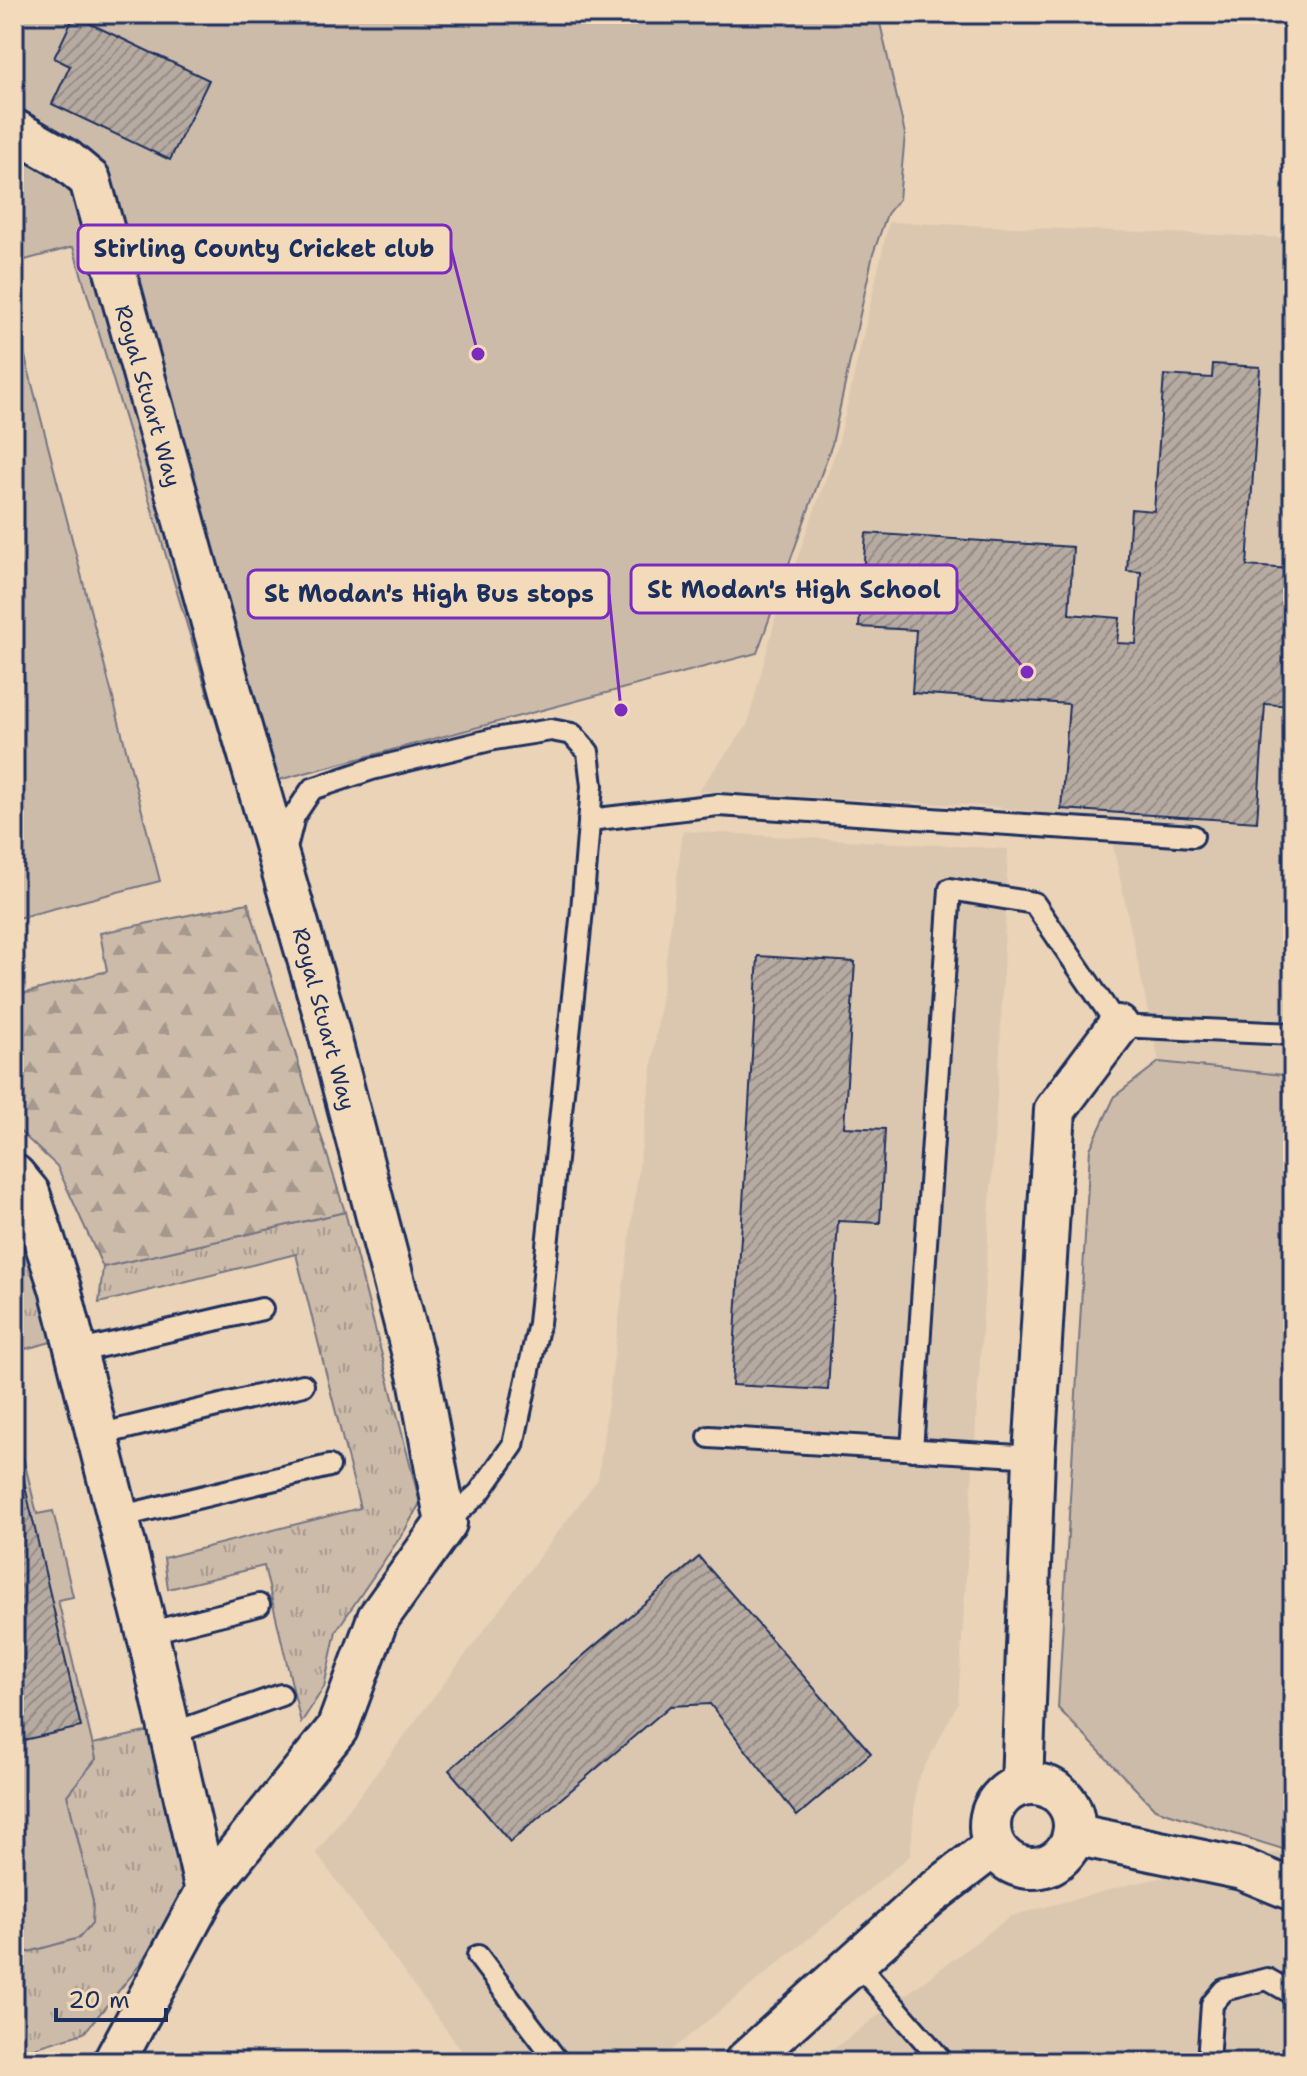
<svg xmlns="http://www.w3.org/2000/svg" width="1307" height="2076" font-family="'Shantell Sans',sans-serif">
<defs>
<pattern id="grass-tufts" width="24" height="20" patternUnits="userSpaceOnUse" patternTransform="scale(2)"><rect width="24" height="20" fill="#ccbba9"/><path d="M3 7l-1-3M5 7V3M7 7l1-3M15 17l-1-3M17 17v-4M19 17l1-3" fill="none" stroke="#a5988d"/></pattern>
<pattern id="forest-firs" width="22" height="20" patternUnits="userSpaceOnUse" patternTransform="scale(2)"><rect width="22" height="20" fill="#ccbba9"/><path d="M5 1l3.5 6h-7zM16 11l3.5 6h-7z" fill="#a5988d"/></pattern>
<pattern id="building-hatch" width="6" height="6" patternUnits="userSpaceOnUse" patternTransform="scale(2)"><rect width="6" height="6" fill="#b7aba1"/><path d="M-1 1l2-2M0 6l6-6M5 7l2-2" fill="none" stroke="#948c86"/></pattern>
</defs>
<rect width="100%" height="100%" fill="#ead3b6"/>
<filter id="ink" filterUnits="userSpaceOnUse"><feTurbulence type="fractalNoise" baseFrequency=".0125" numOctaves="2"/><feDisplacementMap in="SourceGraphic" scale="16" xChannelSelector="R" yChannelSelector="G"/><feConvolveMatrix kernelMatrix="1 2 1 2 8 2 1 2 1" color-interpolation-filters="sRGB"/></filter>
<g filter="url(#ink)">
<path fill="#dbc7b0" d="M889,222L1293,238V1076L1159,1062L1108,822L996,807L698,791L747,726L776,617L838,445Z
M683,831L1008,849L1000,1049L958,1703L917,1781L910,1856L657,2062H470L316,1853L598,1479Z
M1293,1849V2062H816L1011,1916L1132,1884Z"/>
<path fill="url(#grass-tufts)" stroke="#747584" stroke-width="2" d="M14,1191L66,1338L14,1352Z
M345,1212L420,1503L405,1530L336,1631L324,1687L301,1723L264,1566L168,1589L164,1558L360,1508L296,1254L99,1303L103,1267Z
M158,1729L187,1885L174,1916L132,1975L84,2033L14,2054V1956L79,1938L93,1902L67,1795L96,1759L93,1744Z"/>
<path fill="url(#forest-firs)" stroke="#747584" stroke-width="2" d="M248,903L345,1212L103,1267L57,1166L14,1126V996L107,971L100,933Z"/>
<path fill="#ccbba9" stroke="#747584" stroke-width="2" d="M14,14H878L905,134L899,199L887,214L873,254L832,444L757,653L237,791L73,247L14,263Z
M21,341L160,881L14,919V343Z
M1159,1062L1293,1076V1849L1289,1851L1155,1809L1058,1708L1090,1149L1115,1096Z
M14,1419L37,1514L53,1511L73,1597L58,1600L96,1759L67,1795L93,1902L92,1923L79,1938L14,1956Z"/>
<path fill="url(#building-hatch)" stroke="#1b2f5e" stroke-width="2" d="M74,16L209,80L170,160L52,104L70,66L54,58Z
M1213,364L1260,367L1247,566L1293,569V706L1265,704L1257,822L1061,809L1069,704L912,693L916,630L859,627L866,533L1073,547L1069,614L1120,618L1117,643L1136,644L1141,572L1127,571L1131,509L1154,511L1164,375L1212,378Z
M758,956L855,962L844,1127L885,1129L880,1223L838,1221L828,1390L732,1385Z
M14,1439L81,1727L19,1741L14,1721Z
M699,1557L871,1753L797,1816L710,1704L670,1706L510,1842L449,1770Z"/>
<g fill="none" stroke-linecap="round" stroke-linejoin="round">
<g stroke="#1b2f5e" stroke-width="26">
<path id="service" d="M589,820L718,805L1193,836
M284,856L294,816L312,789L372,769L494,739L551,730L572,734L588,752L592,786L582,910L539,1323L513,1445L479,1493L446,1523
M76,1352L262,1309
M98,1435L303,1385
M709,1437L1034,1457
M912,1450L950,889L1034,903L1118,1026L1293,1034
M118,1517L329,1466
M147,1633L259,1605
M170,1734L281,1695
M478,1956L558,2062
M856,1962L943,2062
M1208,2062L1212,2004L1224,1990L1267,1979L1290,1992L1293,1997"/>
</g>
<g stroke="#1b2f5e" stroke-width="46">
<path id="minor" d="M14,130L66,160L90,180L238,717L324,1014L419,1378L446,1523L378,1618L337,1729L206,1891
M14,1175L29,1193L60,1288L150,1644L206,1891L114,2062
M990 1826a42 42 0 1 1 84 0a42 42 0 1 1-84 0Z
M1022,1785L1034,1457L1055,1110L1118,1026
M1073,1834L1242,1869L1293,1890
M745,2062L929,1896L994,1846"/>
</g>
<use href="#service" stroke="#f3daba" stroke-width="20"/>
<use href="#minor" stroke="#f3daba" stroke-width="40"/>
</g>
</g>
<g text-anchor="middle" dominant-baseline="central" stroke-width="6" stroke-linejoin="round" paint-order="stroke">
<g font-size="22" fill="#1b2f5e" stroke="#f3daba">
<text transform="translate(148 396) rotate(74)">Royal Stuart Way</text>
<text transform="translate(324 1019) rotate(75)">Royal Stuart Way</text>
</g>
</g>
<path fill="none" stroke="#7b2cbf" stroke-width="3" d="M478 354L451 249M1027 672L957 589M621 710L609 594"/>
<g fill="#7b2cbf" stroke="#f3daba" stroke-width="3">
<circle cx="478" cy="354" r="8"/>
<circle cx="1027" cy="672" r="8"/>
<circle cx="621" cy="710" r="8"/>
</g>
<g fill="#f3daba" stroke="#7b2cbf" stroke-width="3">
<rect x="78" y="225" width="373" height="48" rx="8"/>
<rect x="631" y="565" width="326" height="48" rx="8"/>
<rect x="248" y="570" width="361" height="48" rx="8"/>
</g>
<g font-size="24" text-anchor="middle" font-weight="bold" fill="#1b2f5e">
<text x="264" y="257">Stirling County Cricket club</text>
<text x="794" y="598">St Modan's High School</text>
<text x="429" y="602">St Modan's High Bus stops</text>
</g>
<rect width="1307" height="2076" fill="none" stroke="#f3daba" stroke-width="48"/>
<rect x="24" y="24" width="1259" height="2028" fill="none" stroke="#1b2f5e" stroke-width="3" filter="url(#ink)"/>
<path d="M56 2008v12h110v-12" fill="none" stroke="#1b2f5e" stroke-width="4"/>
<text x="68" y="2008" font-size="24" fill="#1b2f5e" stroke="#f3daba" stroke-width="6" paint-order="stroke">20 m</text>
</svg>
